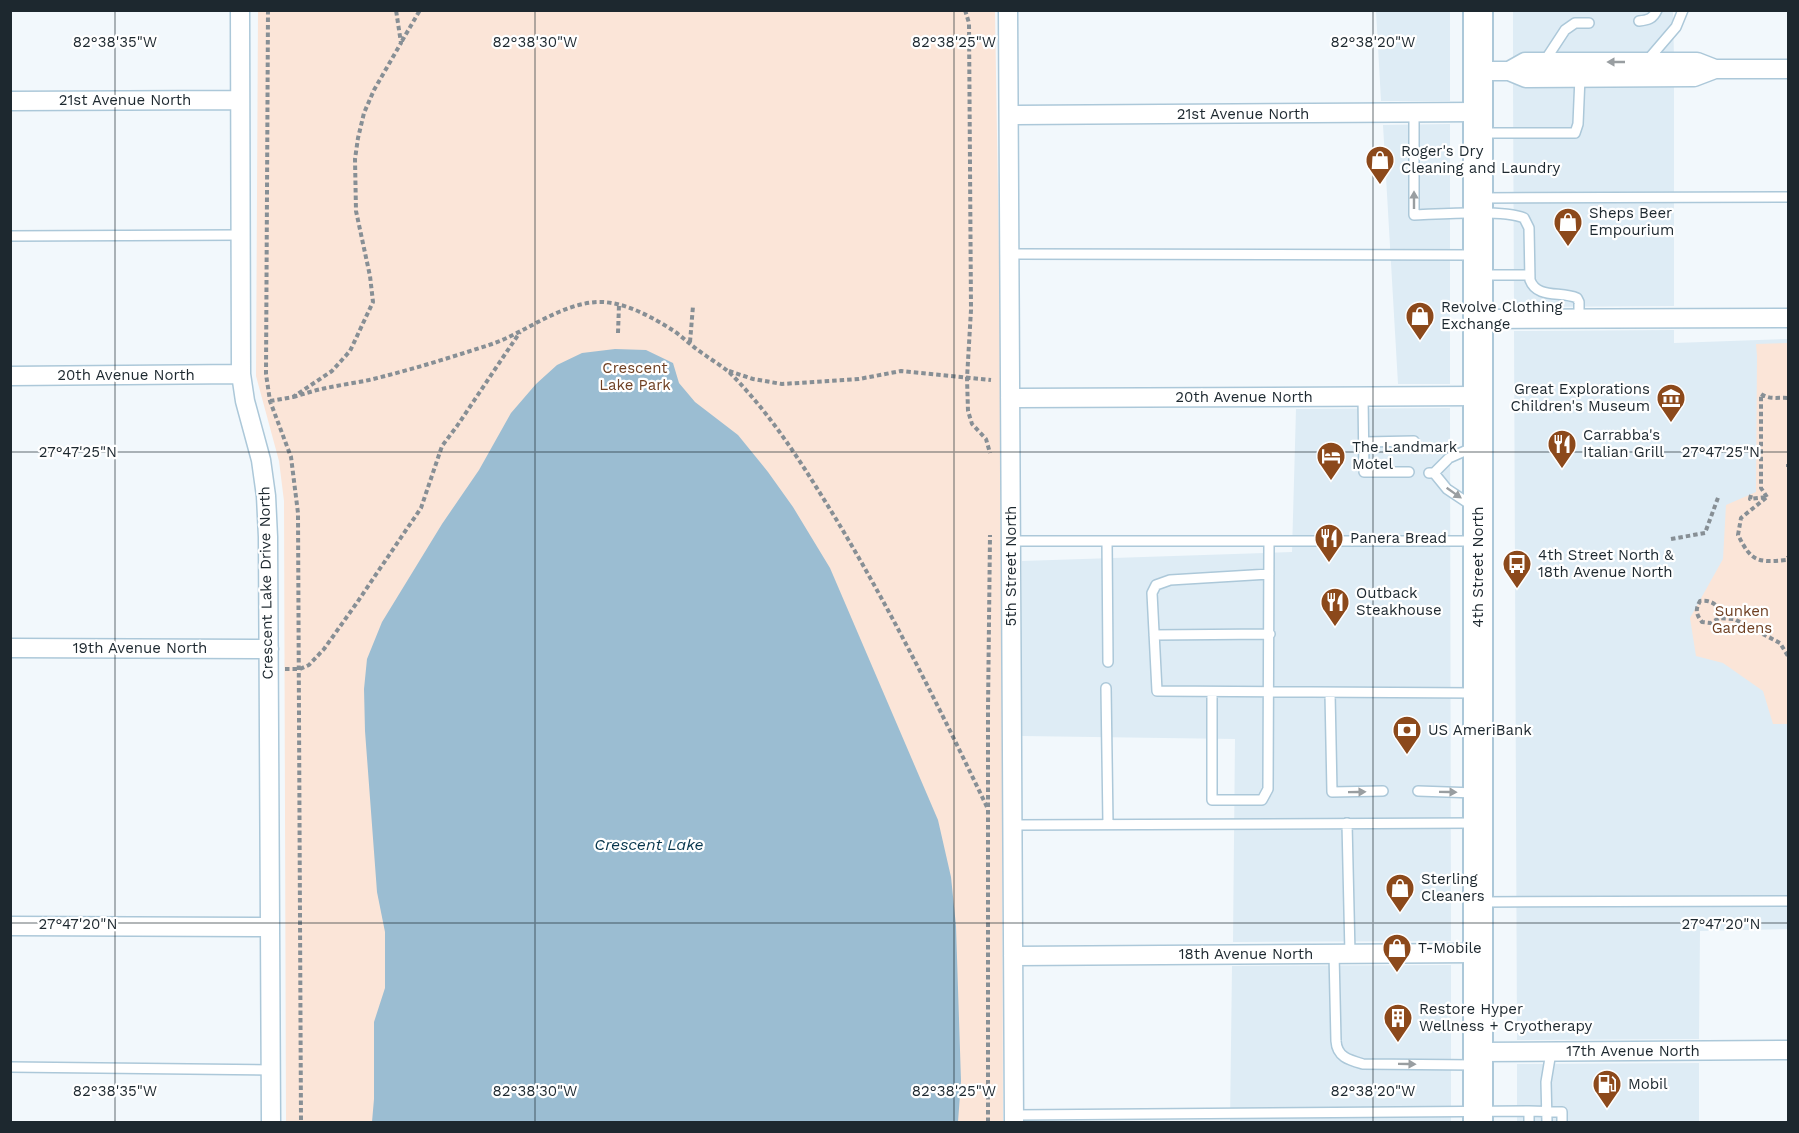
<svg xmlns="http://www.w3.org/2000/svg" width="1799" height="1133" font-family="'Work Sans',sans-serif">
<rect width="100%" height="100%" fill="#f2f8fc"/>
<path fill="#deecf5" d="M1376,11H1450V101H1381Z
M1513,11H1673L1674,59H1513Z
M1674,82V306L1514,307L1513,83Z
M1450,124V384H1398L1383,125Z
M1674,330V343L1788,339V929L1700,931L1699,1039L1517,1040L1514,331Z
M1450,408L1451,941L1233,942L1235,739L1022,736V561L1292,552L1296,409Z
M1451,965V1122H1230L1232,966Z
M1699,1063V1122H1517V1064Z"/>
<path fill="#fbe5d8" d="M258,11H995L1001,382L1003,1122H286L284,501L279,461L256,376Z
M1788,343V724H1773L1763,691L1723,663L1696,656L1690,618L1723,559L1726,505L1756,492L1757,356L1756,344Z"/>
<path fill="#9bbdd2" d="M615,349L646,350L673,363L679,383L695,402L738,435L768,472L793,507L830,568L938,820L951,877L956,926L961,1081L958,1122H372L374,1099V1022L385,988V932L377,892L365,731L364,689L367,659L382,622L442,524L479,470L511,413L536,384L557,365L582,353Z"/>
<g fill="none" stroke-linecap="round" stroke-linejoin="round">
<g stroke="#acc8d9" stroke-width="12">
<path id="lane" d="M1639,21C1648,20 1653,19 1657,10
M1544,62L1565,30L1575,23H1589
M1646,62L1676,27L1683,10
M1414,113V215C1440,214 1502,209 1524,218L1529,228L1530,280C1537,299 1561,291 1577,298L1579,302V319
M1480,133H1575L1578,124L1580,77
M1481,198L1788,197
M10,236L240,235
M1009,254L1475,255
M1481,275H1530
M1363,396L1364,472H1409
M1365,442L1414,441
M1429,473H1434L1447,489L1474,507
M1434,473L1449,458L1474,447
M1011,541H1474
M1107,541L1108,662
M1269,574L1170,580L1156,585L1152,593L1157,691L1476,693
M1154,635L1270,634
M1106,688L1108,824
M1212,692V800H1262L1268,789L1269,541
M1330,693L1332,792L1383,791
M1418,791L1475,793
M1347,823L1350,954
M1013,825L1475,823
M1481,902L1788,901
M1334,954L1336,1041C1337,1057 1349,1060 1363,1064L1476,1065
M10,1067L271,1070
M1529,1111L1562,1112V1122
M1014,1115L1529,1111V1122
M1547,1122L1546,1082L1551,1052"/>
</g>
<g stroke="#acc8d9" stroke-width="21">
<path id="street" d="M240,10L241,374L245,401L261,460L266,496L268,537L271,1122
M1008,10L1014,1122
M1478,71H1509L1526,78L1694,77L1715,69H1788
M1509,71L1525,62H1697L1715,69
M10,101L239,100
M1009,115L1478,112
M1478,319L1788,318
M10,376L241,374
M1010,398L1478,396
M10,648L269,649
M10,926L270,927
M1013,956L1478,953
M1478,1052L1788,1050"/>
</g>
<g stroke="#acc8d9" stroke-width="32">
<path id="primary" d="M1478,10V1122"/>
</g>
<path stroke="#878f95" stroke-width="4" stroke-dasharray="4.5 3" stroke-linecap="butt" d="M268,10L266,374L270,401L291,457L298,513L301,1122
M965,10L969,23L971,310L967,378L968,411L972,424L986,439L990,453
M402,41L420,10
M618,333L619,305
M690,342L693,306
M729,371L753,379L782,384L859,379L901,371L991,380
M293,397C304,394 315,390 326,388C340,385 355,383 369,380C411,370 452,357 492,344C526,332 560,304 597,302C624,301 652,317 674,331C685,339 694,348 705,355C713,361 722,366 729,372C773,416 804,467 836,519C892,612 940,709 987,807
M270,401L293,397L332,371L350,351L373,302L370,276L356,211L355,159L358,138L364,113L374,90L401,43L396,10
M1788,464V467
M1751,495L1750,499L1767,497L1741,518L1738,535C1751,561 1757,563 1786,560L1788,557
M1767,497L1761,488V394C1770,400 1779,397 1788,398
M1671,539L1705,533L1719,495
M1719,618L1720,610C1714,602 1709,600 1700,601C1695,610 1696,614 1702,622L1711,623L1719,618L1734,619L1780,643L1788,656
M285,669H300L309,665L324,649L356,604L421,508L442,446L457,426L520,332
M988,1122V709L990,535"/>
<use href="#lane" stroke="#fff" stroke-width="9"/>
<use href="#street" stroke="#fff" stroke-width="18"/>
<use href="#primary" stroke="#fff" stroke-width="28"/>
</g>
<defs><path id="oneway-solid" d="M-6-.8H1V-3.2L6.5 0L1 3.2V.8H-6Z" transform="scale(1.5)"/></defs>
<g fill="#999ea1">
<use href="#oneway-solid" transform="translate(1616 62) rotate(180)"/>
<use href="#oneway-solid" transform="translate(1414 200) rotate(-90)"/>
<use href="#oneway-solid" transform="translate(1454 493) rotate(35)"/>
<use href="#oneway-solid" transform="translate(1357 792) rotate(-1)"/>
<use href="#oneway-solid" transform="translate(1448 792) rotate(1)"/>
<use href="#oneway-solid" transform="translate(1407 1064) rotate(1)"/>
</g>
<path fill="none" stroke="#1d282f" stroke-width="1.5" stroke-opacity="0.45" d="M115,10V1122M535,10V1122M954,10V1122M1373,10V1122M10,452H1788M10,923H1788"/>
<defs>
<g id="shop-pin" transform="scale(1.5)"><path d="M0 17L-7.5 6A9.5 9.5 0 1 1 7.5 6Z" fill="#8c491b" stroke="#fff"/><path d="M-5-2.5h2.3a2.7 3.5 0 0 1 5.4 0H5L5.5 6h-11ZM-1.5-2.5h3a1.5 2.3 0 0 0-3 0Z" fill="#fff"/></g>
<g id="museum-pin" transform="scale(1.5)"><path d="M0 17L-7.5 6A9.5 9.5 0 1 1 7.5 6Z" fill="#8c491b" stroke="#fff"/><path d="M0-6L6-3V-2H-6V-3ZM-5-1h2V3h-2ZM-1-1h2V3h-2ZM3-1h2V3H3ZM-6 4H6V6H-6Z" fill="#fff"/></g>
<g id="restaurant-pin" transform="scale(1.5)"><path d="M0 17L-7.5 6A9.5 9.5 0 1 1 7.5 6Z" fill="#8c491b" stroke="#fff"/><path d="M-5-6h1v4h1v-4h1v4h1v-4h1v5L-1.5 .5V6h-2V.5L-5-1ZM5-6V6H3V1.5H1.5Q1.5-4 5-6Z" fill="#fff"/></g>
<g id="hotel-pin" transform="scale(1.5)"><path d="M0 17L-7.5 6A9.5 9.5 0 1 1 7.5 6Z" fill="#8c491b" stroke="#fff"/><path d="M-6-4.5h1.5V1H6V5H4.5V3h-9V5H-6ZM-4 0a1.8 1.8 0 1 1 3.6 0ZM.5 0V-2.5h3Q6-2.5 6 0Z" fill="#fff"/></g>
<g id="bus-pin" transform="scale(1.5)"><path d="M0 17L-7.5 6A9.5 9.5 0 1 1 7.5 6Z" fill="#8c491b" stroke="#fff"/><path d="M-5-6H5V4H4V6H2V4H-2V6H-4V4H-5ZM-3.5-4V0h7V-4ZM-3.5 1.2v1.5H-2V1.2ZM2 1.2v1.5H3.5V1.2Z" fill="#fff"/></g>
<g id="bank-pin" transform="scale(1.5)"><path d="M0 17L-7.5 6A9.5 9.5 0 1 1 7.5 6Z" fill="#8c491b" stroke="#fff"/><path d="M-6-4H6V4H-6ZM0-2.3a2.3 2.3 0 1 0 0 4.6a2.3 2.3 0 1 0 0-4.6Z" fill="#fff"/></g>
<g id="building-pin" transform="scale(1.5)"><path d="M0 17L-7.5 6A9.5 9.5 0 1 1 7.5 6Z" fill="#8c491b" stroke="#fff"/><path d="M-4-6H4V6H1V3H-1V6H-4ZM-2.5-4.3h1.7v1.8h-1.7ZM.8-4.3h1.7v1.8H.8ZM-2.5-1h1.7V.8h-1.7ZM.8-1h1.7V.8H.8Z" fill="#fff"/></g>
<g id="fuel-pin" transform="scale(1.5)"><path d="M0 17L-7.5 6A9.5 9.5 0 1 1 7.5 6Z" fill="#8c491b" stroke="#fff"/><path d="M-5.5-6h7V0h2V4h1.3V-2.5L3-4.5l.8-.8L6-3V5H2.5V1h-1V6h-7ZM-4.2-4.7v3.2H.2V-4.7Z" fill="#fff"/></g>
</defs>
<g fill-rule="evenodd">
<use href="#shop-pin" x="1380" y="160"/>
<use href="#shop-pin" x="1568" y="222"/>
<use href="#shop-pin" x="1420" y="316"/>
<use href="#museum-pin" x="1671" y="398"/>
<use href="#restaurant-pin" x="1562" y="444"/>
<use href="#hotel-pin" x="1331" y="456"/>
<use href="#restaurant-pin" x="1329" y="538"/>
<use href="#bus-pin" x="1517" y="564"/>
<use href="#restaurant-pin" x="1335" y="602"/>
<use href="#bank-pin" x="1407" y="730"/>
<use href="#shop-pin" x="1400" y="888"/>
<use href="#shop-pin" x="1397" y="948"/>
<use href="#building-pin" x="1398" y="1018"/>
<use href="#fuel-pin" x="1607" y="1084"/>
</g>
<g text-anchor="middle" dominant-baseline="central" stroke-width="4.5" stroke-linejoin="round" paint-order="stroke">
<g font-size="15" fill="#1d282f" stroke="#fff">
<text x="125" y="100">21st Avenue North</text>
<text x="1243" y="114">21st Avenue North</text>
<text x="126" y="375">20th Avenue North</text>
<text x="1244" y="397">20th Avenue North</text>
<text transform="translate(1011 566) rotate(-90)">5th Street North</text>
<text transform="translate(1478 567) rotate(-90)">4th Street North</text>
<text transform="translate(266 583) rotate(-91)">Crescent Lake Drive North</text>
<text x="140" y="648">19th Avenue North</text>
<text x="1246" y="954">18th Avenue North</text>
<text x="1633" y="1051">17th Avenue North</text>
</g>
<g font-size="15" fill="#1d282f" stroke="#fff" text-anchor="start">
<text x="1401" y="151">Roger's Dry<tspan x="1401" dy="17">Cleaning and Laundry</tspan></text>
<text x="1589" y="213">Sheps Beer<tspan x="1589" dy="17">Empourium</tspan></text>
<text x="1441" y="307">Revolve Clothing<tspan x="1441" dy="17">Exchange</tspan></text>
<text x="1650" y="389" text-anchor="end">Great Explorations<tspan x="1650" dy="17">Children's Museum</tspan></text>
<text x="1583" y="435">Carrabba's<tspan x="1583" dy="17">Italian Grill</tspan></text>
<text x="1352" y="447">The Landmark<tspan x="1352" dy="17">Motel</tspan></text>
<text x="1350" y="538">Panera Bread</text>
<text x="1538" y="555">4th Street North &amp;<tspan x="1538" dy="17">18th Avenue North</tspan></text>
<text x="1356" y="593">Outback<tspan x="1356" dy="17">Steakhouse</tspan></text>
<text x="1428" y="730">US AmeriBank</text>
<text x="1421" y="879">Sterling<tspan x="1421" dy="17">Cleaners</tspan></text>
<text x="1418" y="948">T-Mobile</text>
<text x="1419" y="1009">Restore Hyper<tspan x="1419" dy="17">Wellness + Cryotherapy</tspan></text>
<text x="1628" y="1084">Mobil</text>
</g>
<g font-size="15" fill="#6f4023" stroke="#fff">
<text x="635" y="368">Crescent<tspan x="635" dy="17">Lake Park</tspan></text>
<text x="1742" y="611">Sunken<tspan x="1742" dy="17">Gardens</tspan></text>
</g>
<g font-size="16" font-style="italic" fill="#06354c" stroke="#fff">
<text x="649" y="844">Crescent Lake</text>
</g>
</g>
<g font-size="15" text-anchor="middle" fill="#1d282f" stroke="#fff" stroke-width="4.5" stroke-linejoin="round" paint-order="stroke">
<text x="115" y="47">82°38'35"W</text>
<text x="535" y="47">82°38'30"W</text>
<text x="954" y="47">82°38'25"W</text>
<text x="1373" y="47">82°38'20"W</text>
<text x="78" y="457">27°47'25"N</text>
<text x="1721" y="457">27°47'25"N</text>
<text x="78" y="929">27°47'20"N</text>
<text x="1721" y="929">27°47'20"N</text>
<text x="115" y="1096">82°38'35"W</text>
<text x="535" y="1096">82°38'30"W</text>
<text x="954" y="1096">82°38'25"W</text>
<text x="1373" y="1096">82°38'20"W</text>
</g>
<rect width="1799" height="1133" fill="none" stroke="#1d282f" stroke-width="24"/>
</svg>
